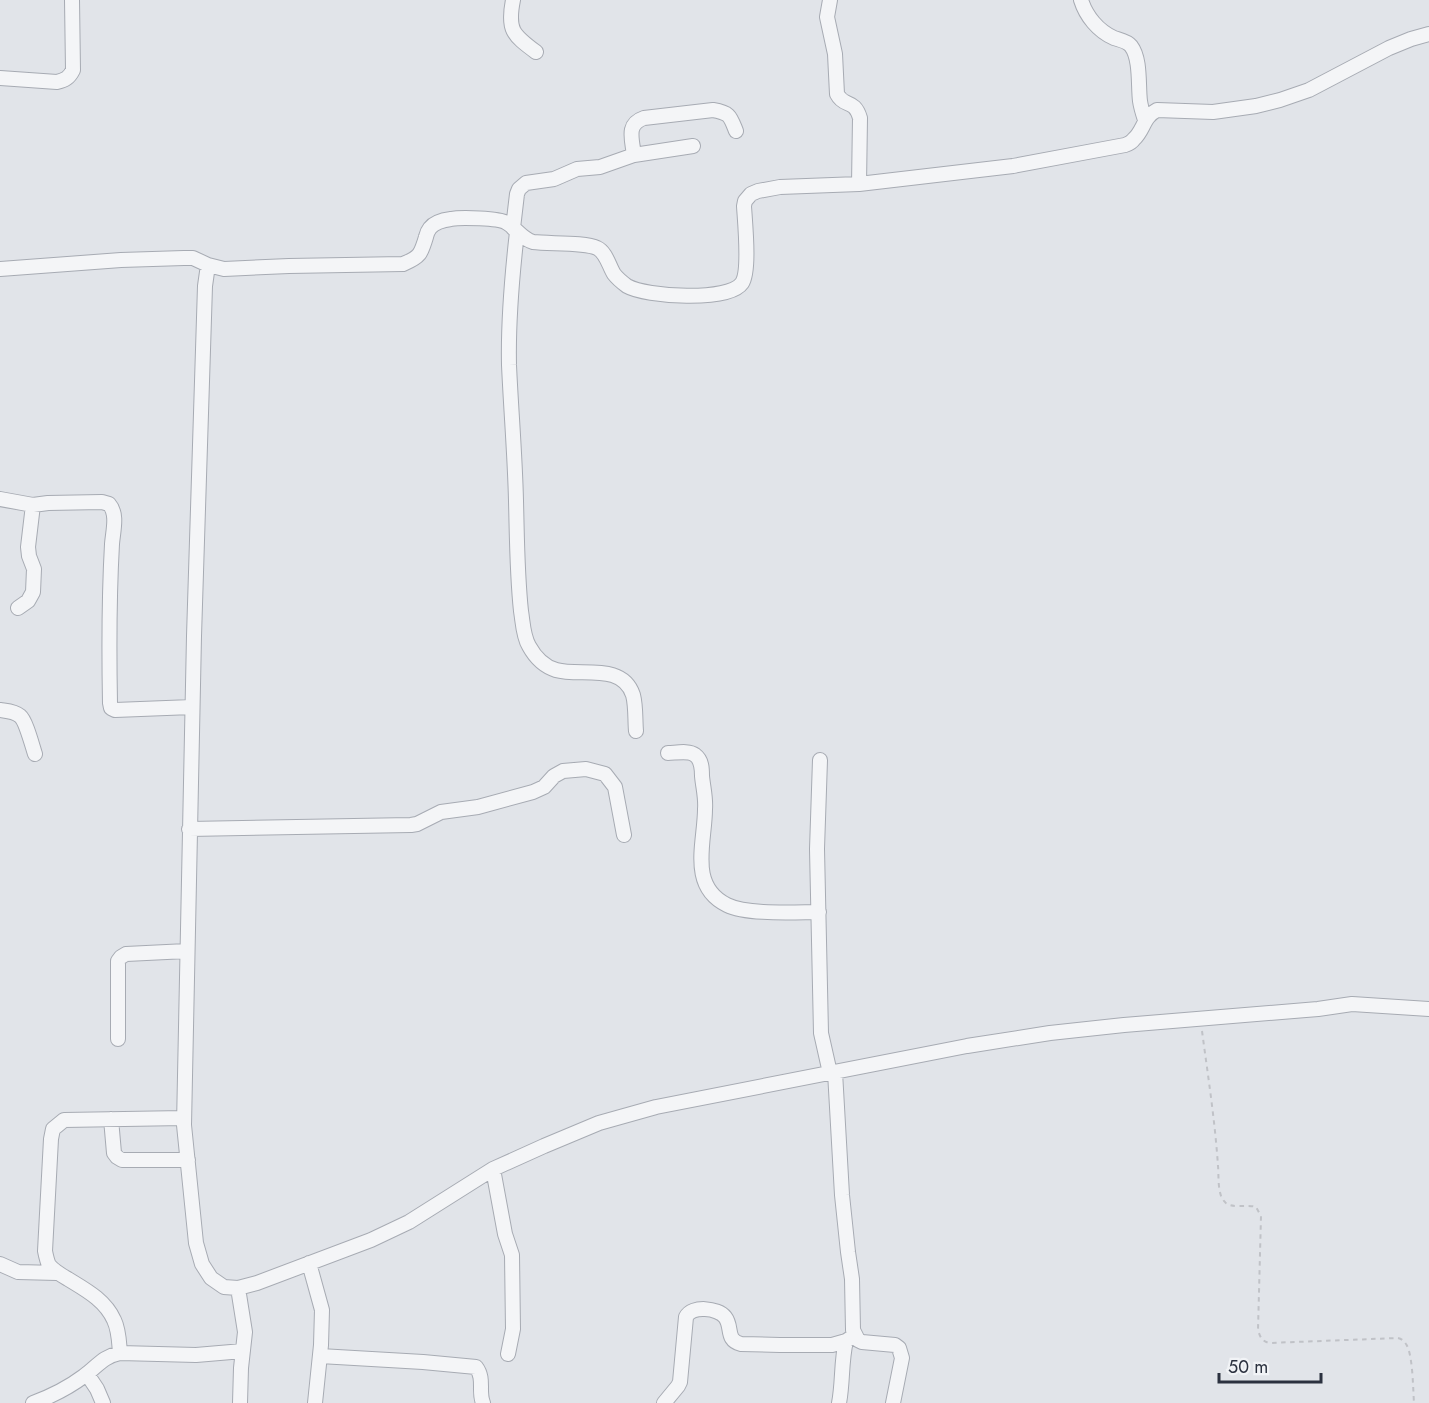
<svg xmlns="http://www.w3.org/2000/svg" width="1429" height="1403" font-family="Jost,sans-serif">
<rect width="100%" height="100%" fill="#e1e4e9"/>
<g fill="none" stroke-linecap="round" stroke-linejoin="round">
<g stroke="#a7abb3" stroke-width="16">
<path id="minor" d="M513,0C507,30 513,35 536,52
M830,0L827,17L835,54L837,94C844,108 854,98 860,118L859,184
M1081,0C1086,16 1098,31 1114,38C1120,40 1127,41 1131,46C1141,59 1138,86 1140,101C1141,108 1143,114 1145,120
M0,78L57,82C65,80 69,78 73,70L72,0
M634,155C632,139 626,124 644,118L713,110C730,113 730,116 736,131
M513,228L517,194L519,189L526,183L554,179L577,169L600,167L634,155L693,146
M517,232C512,276 508,320 509,365C511,410 515,456 516,501C517,538 517,574 521,611C523,623 523,636 529,646C535,657 543,666 556,670C580,677 622,662 633,695C636,706 635,720 636,731
M208,265L205,286L194,636L184,1125L196,1243L202,1264L211,1278L224,1287L238,1288L257,1283L371,1240L409,1222L493,1169L544,1146L599,1123L656,1107L967,1046L1050,1033L1124,1025L1318,1009L1352,1004L1429,1009
M0,269L121,260L184,258H193L208,265L224,269L289,266L403,264C420,257 421,254 426,237C427,233 427,232 430,228C434,223 443,220 451,219C460,217 500,218 507,223C517,229 522,239 533,242C549,244 585,242 597,248C606,252 609,266 614,274C617,278 623,283 627,286C646,297 729,302 742,283C750,271 745,223 744,206L745,201L751,194L758,191L780,187L859,184L1013,166L1125,145C1128,144 1132,142 1134,139C1144,130 1143,117 1157,110L1213,112L1256,106L1280,100L1309,90L1389,48L1411,39L1429,34
M0,499L33,505L48,503L102,502L109,504C118,514 113,531 112,544C109,597 109,650 110,703L111,708L115,710L192,707
M18,608L28,601L33,592L34,569L29,556L28,547L33,505
M0,710C6,711 14,711 20,716C26,721 32,745 35,754
M668,753C675,753 689,750 695,755C702,760 702,769 702,776C703,787 706,798 705,809C705,842 688,886 727,905C747,915 796,912 819,912
M820,760L817,849L821,1033L830,1073
M189,829L411,825L417,824L441,812L478,807L533,792L544,787L554,776L563,771L586,769L605,774L615,787L624,835
M118,1039V961L121,957L126,954L187,951
M835,1072L842,1195L848,1252L852,1279L853,1330L858,1340L862,1342L895,1345L899,1348L902,1358L893,1403
M111,1119L114,1153L117,1157L122,1160H188
M493,1169L505,1234L512,1255L513,1329L508,1354
M309,1263L322,1310L321,1345L315,1403
M0,1264L18,1272L57,1273
M238,1288L245,1332L241,1368L240,1403
M120,1353C119,1342 119,1330 114,1320C105,1300 86,1290 68,1279C61,1275 54,1271 49,1265C47,1261 46,1256 45,1251L51,1139L53,1129L64,1120L184,1118
M320,1356L423,1362L476,1367C485,1379 478,1391 483,1403
M87,1374L97,1389L103,1403
M33,1403C52,1396 68,1388 84,1376C98,1366 102,1357 120,1353L196,1355L243,1351
M664,1403L678,1386L680,1382L686,1317C692,1305 718,1308 725,1317C733,1327 725,1340 741,1344L780,1345H832L846,1341L855,1335
M839,1403C843,1383 841,1361 846,1341"/>
</g>
<path stroke="#c0c2c7" stroke-width="2" stroke-dasharray="4.5 4.5" stroke-linecap="butt" d="M1202,1031C1208,1076 1215,1121 1218,1166C1219,1176 1217,1195 1225,1202C1230,1209 1247,1204 1256,1207L1261,1216L1258,1330C1260,1337 1262,1341 1269,1343L1398,1338C1402,1339 1404,1341 1406,1344C1413,1354 1413,1390 1414,1403"/>
<use href="#minor" stroke="#f4f5f7" stroke-width="14"/>
</g>
<path d="M1219 1373v9h102v-9" fill="none" stroke="#2b313f" stroke-width="3"/>
<text x="1228" y="1373" font-size="18" fill="#2b313f" stroke="#f1f3f6" stroke-width="4.5" paint-order="stroke">50 m</text>
</svg>
